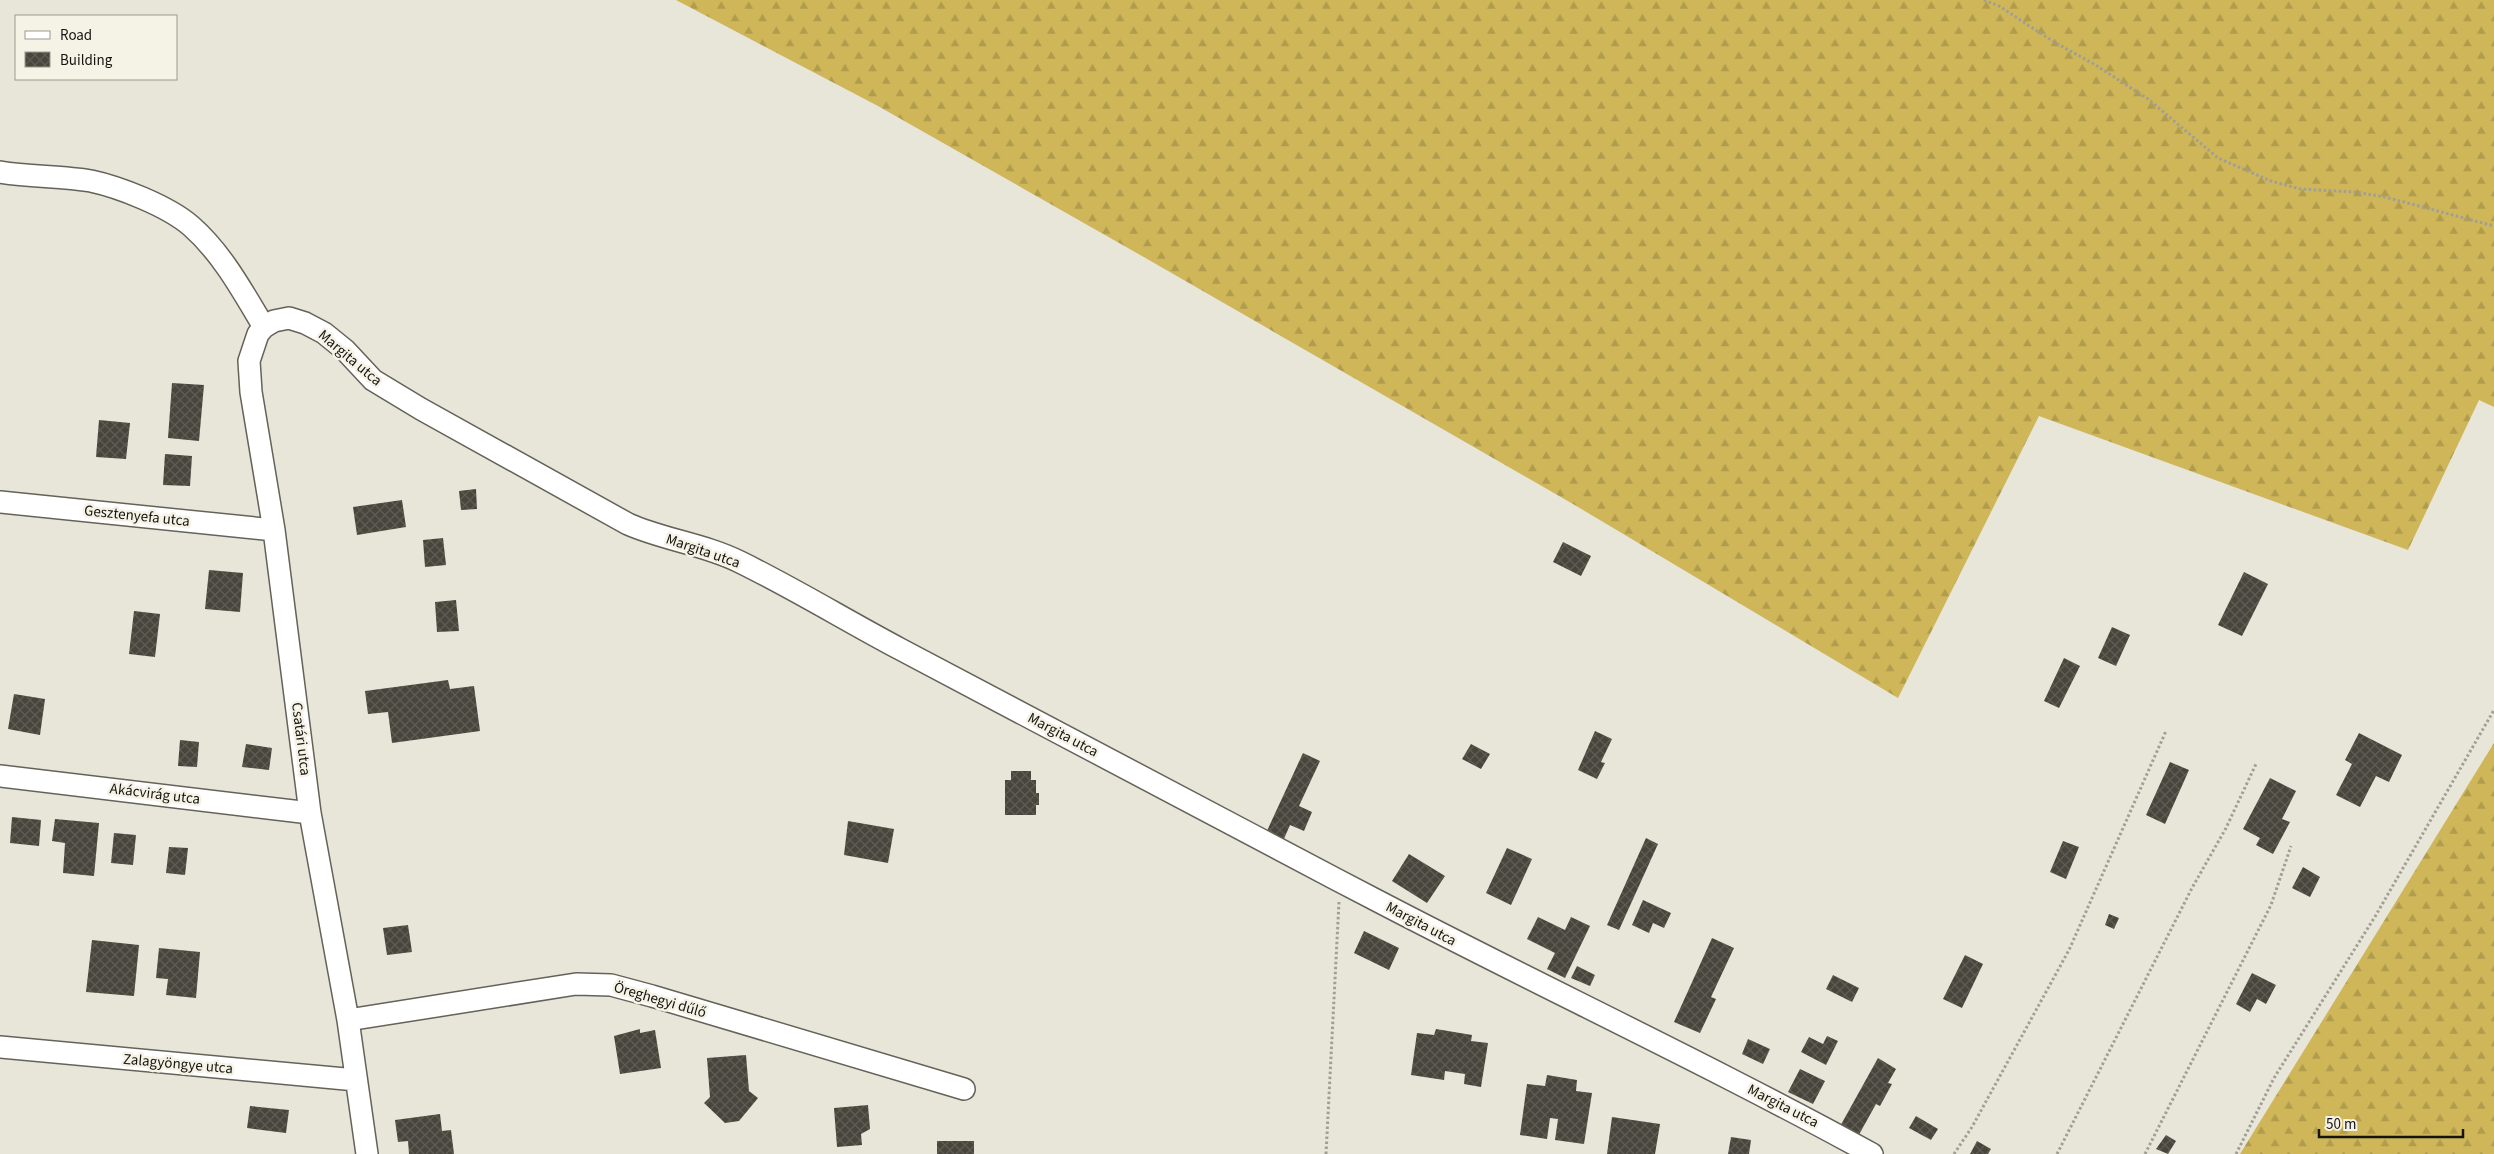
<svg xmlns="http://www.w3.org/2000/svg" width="2494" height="1154" font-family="'Source Sans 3',sans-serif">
<defs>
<pattern id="forest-firs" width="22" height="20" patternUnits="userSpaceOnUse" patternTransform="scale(1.25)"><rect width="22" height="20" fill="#ceb659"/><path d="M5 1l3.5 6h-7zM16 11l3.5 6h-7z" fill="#b09c4c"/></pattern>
<pattern id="building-cross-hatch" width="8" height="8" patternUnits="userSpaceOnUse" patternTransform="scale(1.25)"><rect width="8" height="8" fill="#48453c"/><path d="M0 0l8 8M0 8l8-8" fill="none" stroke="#5f5c55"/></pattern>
</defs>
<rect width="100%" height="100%" fill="#e8e5d9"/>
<path fill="url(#forest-firs)" d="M676,0H2494V407L2479,400L2408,550L2039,416L1898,698L1573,504L1142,256L878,106Z
M2494,743V1154H2240Z"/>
<path fill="url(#building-cross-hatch)" d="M172,383L204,385L199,441L168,438Z
M99,420L130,423L126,459L96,457Z
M165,454L192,456L190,486L163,485Z
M476,489L477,509L461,510L459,491Z
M402,500L406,527L357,535L353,507Z
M443,538L446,565L425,567L423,540Z
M1563,542L1591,556L1581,576L1553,562Z
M209,570L243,573L240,612L205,609Z
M2244,572L2268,584L2242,636L2218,625Z
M456,600L459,631L437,632L435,602Z
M134,611L160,614L155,657L129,654Z
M2112,627L2130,635L2116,666L2098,658Z
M2064,658L2080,666L2059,708L2044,701Z
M448,680L450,689L474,686L480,731L392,743L388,712L368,714L365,691Z
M14,694L45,699L40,735L8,729Z
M1595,731L1612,739L1601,762L1605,763L1597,779L1578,770Z
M2359,733L2402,755L2389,782L2376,776L2360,807L2336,795L2352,764L2345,760Z
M180,740L199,742L197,767L178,766Z
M246,744L272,748L269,770L242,767Z
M1471,744L1490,754L1481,769L1462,759Z
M1303,753L1320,761L1299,806L1312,812L1304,831L1290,825L1283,841L1266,833Z
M2170,762L2189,770L2165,824L2146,815Z
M1011,771H1031V780H1036V793H1039V805H1036V815H1005V780H1011Z
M2270,778L2296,791L2282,819L2290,822L2273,854L2256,845L2260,838L2243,829Z
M12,817L41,820L39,846L10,843Z
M55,819L99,823L94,876L63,873L65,843L52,841Z
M848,821L894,829L888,863L844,855Z
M114,833L136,835L133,865L111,863Z
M1646,838L1658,844L1619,930L1607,925Z
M2063,841L2079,847L2066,879L2050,872Z
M169,847L188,848L185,875L166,873Z
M1507,848L1532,859L1511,905L1486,893Z
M1409,854L1445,876L1427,903L1392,881Z
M2303,867L2320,877L2310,897L2292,888Z
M1643,900L1671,913L1664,928L1653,923L1649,933L1632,925Z
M2109,914L2119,918L2114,929L2105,925Z
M1538,917L1565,930L1571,917L1590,926L1565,978L1547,969L1555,953L1527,939Z
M408,925L412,952L387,955L383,928Z
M1364,931L1399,948L1389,970L1354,953Z
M1712,938L1734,948L1711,997L1716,999L1700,1033L1674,1022Z
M92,940L139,945L134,996L86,992Z
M159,948L200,952L196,998L166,995L168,979L156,978Z
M1965,955L1983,964L1962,1008L1943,999Z
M1577,966L1595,975L1590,986L1571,978Z
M2252,973L2276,985L2266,1004L2257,999L2250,1012L2236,1004Z
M1833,975L1859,988L1852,1002L1826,989Z
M640,1029V1033L655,1030L661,1068L620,1074L614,1036Z
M1436,1029L1472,1035L1471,1041L1488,1043L1481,1087L1464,1084L1465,1074L1445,1071L1444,1080L1411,1075L1417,1033L1434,1035Z
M1827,1036L1838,1041L1826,1065L1801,1052L1809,1037L1823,1044Z
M1748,1039L1770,1049L1763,1064L1742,1054Z
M746,1055L749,1091L758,1098L739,1121L725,1123L704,1103L710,1097L707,1058Z
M1878,1058L1896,1069L1888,1083L1892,1084L1880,1106L1876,1104L1856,1140L1838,1130Z
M1800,1069L1825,1081L1813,1104L1788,1092Z
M1547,1075L1577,1080L1576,1091L1592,1093L1584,1144L1555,1140L1558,1119L1550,1118L1547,1139L1520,1135L1527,1084L1545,1086Z
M868,1105L870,1129L861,1134L862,1145L837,1147L834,1108Z
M250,1106L289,1110L286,1133L247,1128Z
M440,1114L442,1131L451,1130L454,1154H409L408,1141L398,1142L395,1120Z
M1916,1116L1938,1129L1931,1140L1909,1128Z
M1612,1117L1660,1124L1655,1154H1607Z
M2166,1135L2176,1141L2168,1154L2156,1149Z
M1731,1137L1751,1140L1749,1154H1728Z
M937,1141H974V1154H937Z
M1977,1141L1991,1149L1988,1154H1970Z"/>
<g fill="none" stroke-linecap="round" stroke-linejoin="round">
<g stroke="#656258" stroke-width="24">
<path id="street" d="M0,172C30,177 61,176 91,181C119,187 168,206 191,226C222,253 243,292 264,327
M0,502L274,530
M0,776L310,813
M348,1020L576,984L611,985L652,996L964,1089
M0,1047L356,1080
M367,1154L348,1020L310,813L274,530L251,392L249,361L258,334L264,327L274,321L289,318L305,323L324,333L345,350L373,380L421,409L628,524C664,540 704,544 740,562C795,589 847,621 900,649C1057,732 1214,816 1372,898C1538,985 1708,1064 1872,1154"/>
</g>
<path stroke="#a19f95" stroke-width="3" stroke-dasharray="2.5 2.5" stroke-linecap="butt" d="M1984,0L1999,6L2054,42L2094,64L2148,99L2218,158L2271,181L2300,189L2355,192L2385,197L2494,226
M1326,1154L1339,902
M1954,1154L1972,1127L2069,950L2166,731
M2057,1154L2192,888L2226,828L2256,764
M2145,1154L2271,905L2291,846
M2236,1154L2274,1078L2376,915L2494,710"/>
<use href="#street" stroke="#fff" stroke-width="21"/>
</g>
<g text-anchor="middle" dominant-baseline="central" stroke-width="5" stroke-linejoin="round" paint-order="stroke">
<g font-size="15" fill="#151410" stroke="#f5f2e6">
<text transform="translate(350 358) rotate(40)">Margita utca</text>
<text transform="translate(137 516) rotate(6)">Gesztenyefa utca</text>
<text transform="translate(703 551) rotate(19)">Margita utca</text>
<text transform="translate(1063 735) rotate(28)">Margita utca</text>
<text transform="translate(301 739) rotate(83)">Csatári utca</text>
<text transform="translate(155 794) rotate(7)">Akácvirág utca</text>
<text transform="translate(1421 924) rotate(28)">Margita utca</text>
<text transform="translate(660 1000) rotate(16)">Öreghegyi dűlő</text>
<text transform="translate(178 1064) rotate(5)">Zalagyöngye utca</text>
<text transform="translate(1783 1106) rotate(27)">Margita utca</text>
</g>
</g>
<rect x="15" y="15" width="162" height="65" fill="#f5f2e6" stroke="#9b9990"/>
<rect x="25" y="31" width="25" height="8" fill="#ffffff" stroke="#9b9990"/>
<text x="60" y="40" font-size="15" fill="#151410">Road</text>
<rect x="25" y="52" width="25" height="15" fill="url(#building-cross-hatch)" stroke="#9b9990"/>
<text x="60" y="65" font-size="15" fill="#151410">Building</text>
<path d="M2319 1129v8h144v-8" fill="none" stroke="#151410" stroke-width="2.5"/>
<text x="2326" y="1129" font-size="15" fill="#151410" stroke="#f5f2e6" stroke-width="4" paint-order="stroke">50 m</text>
</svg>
